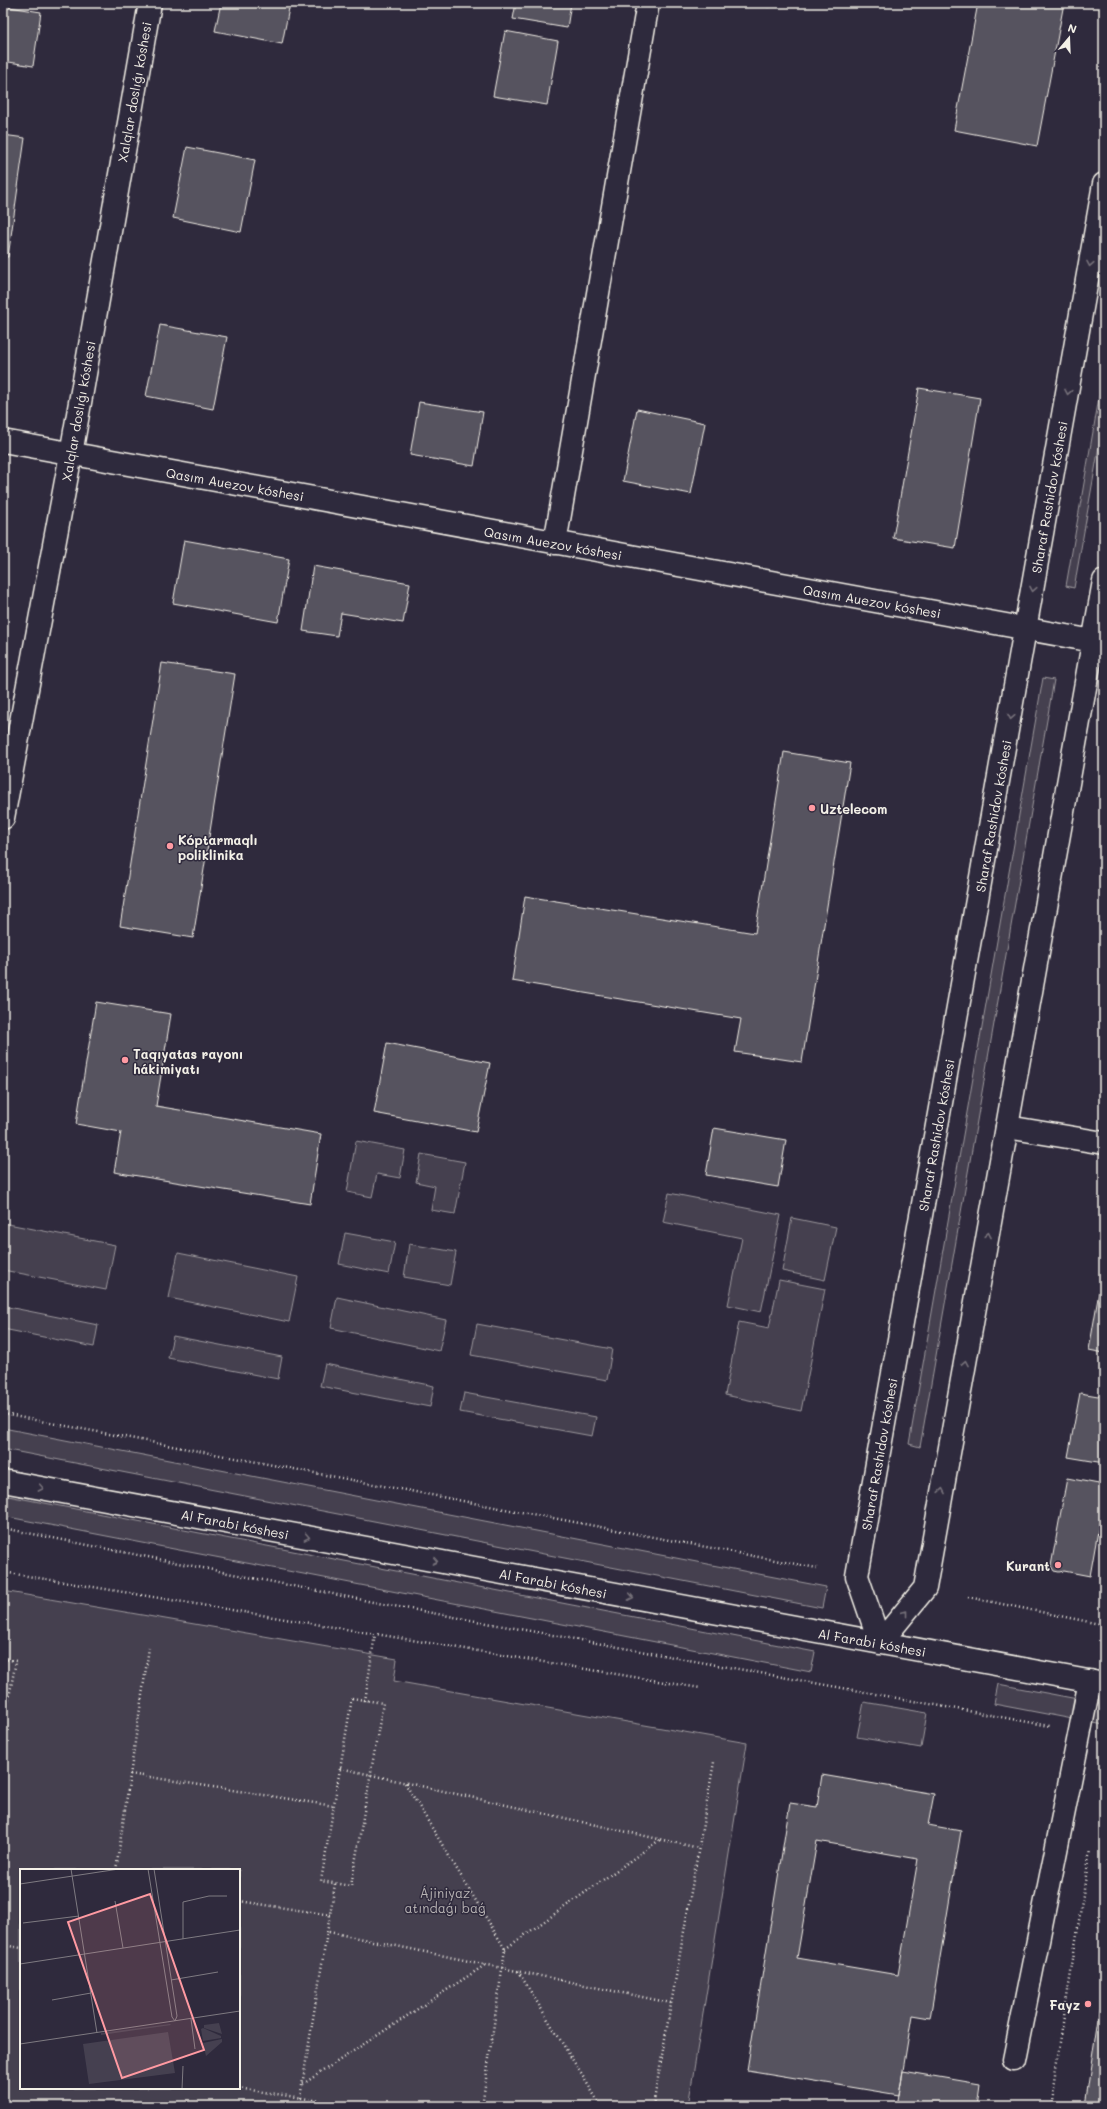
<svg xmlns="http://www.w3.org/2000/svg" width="1107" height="2109" font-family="Mali,sans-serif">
<rect width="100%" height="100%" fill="#2f2a3d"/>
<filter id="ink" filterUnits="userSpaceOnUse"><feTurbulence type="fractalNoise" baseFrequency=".025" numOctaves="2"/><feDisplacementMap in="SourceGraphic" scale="8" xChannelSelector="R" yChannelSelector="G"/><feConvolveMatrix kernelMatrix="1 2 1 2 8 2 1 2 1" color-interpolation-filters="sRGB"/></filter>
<g filter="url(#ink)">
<path fill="#454050" stroke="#9c989c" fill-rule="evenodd" d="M1104,369V418L1074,588L1066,586Z
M1043,678L1054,680L920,1447L909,1444Z
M356,1141L405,1150L400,1178L377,1174L372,1197L347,1192Z
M421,1154L465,1162L455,1214L431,1210L435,1186L416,1182Z
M669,1193L781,1215L761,1312L728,1305L742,1238L663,1222Z
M792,1218L836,1227L825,1280L782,1271Z
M3,1223L115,1245L106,1290L3,1270Z
M345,1233L395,1242L389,1274L339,1264Z
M409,1244L456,1252L450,1285L404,1277Z
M178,1253L298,1277L289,1322L169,1298Z
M779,1280L825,1289L801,1411L725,1395L739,1322L769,1328Z
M337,1297L446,1320L439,1351L331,1328Z
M3,1306L98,1325L94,1347L3,1329Z
M477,1324L612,1349L607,1380L471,1355Z
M173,1336L282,1357L278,1379L168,1358Z
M325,1364L434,1386L430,1407L320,1386Z
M464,1393L596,1417L592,1436L460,1412Z
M3,1428L826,1587L822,1608L3,1449Z
M3,1495L815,1652L811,1672L3,1516Z
M3,1591L397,1659L394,1681L747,1743L688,2106H3ZM21,1870H239V2088H21Z
M998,1684L1104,1704V1725L994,1704Z
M864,1702L927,1713L921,1748L857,1737Z"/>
<path fill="#56525f" stroke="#f4f1e8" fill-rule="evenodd" d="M221,3H290L282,44L215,31Z
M516,3H571L567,28L513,19Z
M747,3H770L769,7Z
M978,3H1064L1037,146L954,130Z
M3,6L41,12L33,66L3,61Z
M505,31L558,41L547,105L493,96Z
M3,135L25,138L8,257H3Z
M187,147L255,160L241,232L173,218Z
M160,325L227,337L213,409L146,396Z
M919,388L980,398L955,548L893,538Z
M419,402L483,412L474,466L410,455Z
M637,409L705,423L691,494L623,481Z
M184,540L289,559L278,622L173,603Z
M313,566L410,583L403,623L341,613L337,636L303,631Z
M162,663L235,674L193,938L120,926Z
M784,752L850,763L802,1062L735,1052L741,1019L512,981L525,896L755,933Z
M96,1002L171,1014L156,1106L321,1134L310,1204L114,1172L121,1132L76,1124Z
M387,1043L490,1063L476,1132L374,1113Z
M714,1128L786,1140L778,1187L706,1175Z
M1100,1286H1104V1353L1089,1350Z
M1080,1393L1104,1397V1463L1068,1457Z
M1067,1478L1104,1485V1497L1090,1576L1064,1571L1059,1572L1054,1571L1051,1566Z
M822,1775L934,1794L928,1825L961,1831L930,2018L912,2015L899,2095L747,2070L790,1803L817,1807ZM817,1841L918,1859L898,1975L797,1958Z
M1104,1977V2106H1085Z
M903,2071L980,2084L977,2106H897Z"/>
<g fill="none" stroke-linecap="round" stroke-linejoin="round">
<g stroke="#f4f1e8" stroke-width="25">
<path id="lane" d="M555,543L648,3
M1007,1127L1104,1143
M1014,2060L1090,1681"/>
</g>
<g stroke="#f4f1e8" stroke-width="25">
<path id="street" d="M3,441L1104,643
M3,818L71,454L150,3
M3,1481L1104,1684
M880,1643L857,1576L1104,184
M880,1643L925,1588L1104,581"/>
</g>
<path stroke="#f4f1e8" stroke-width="2.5" stroke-dasharray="1 3" stroke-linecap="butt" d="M3,1414L817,1568
M3,1528L383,1604L1050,1726
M3,1572L700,1688
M968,1597L1104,1625
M3,1659L16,1661L3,1728
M352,1698L383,1703L351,1886L321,1881Z
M365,1701L375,1634
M340,1768L699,1848
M130,1774L334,1806
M405,1783L505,1949L482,2106
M116,1870L149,1648
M239,1901L331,1915
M329,1932L671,2003
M3,1945L21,1948
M505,1949L661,1839
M518,1971L601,2106
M303,2084L485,1965
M238,2088L353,2106
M300,2098L335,1884
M653,2106L714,1762
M1050,2106L1090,1850"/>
<use href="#lane" stroke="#2f2a3d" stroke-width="22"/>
<use href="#street" stroke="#2f2a3d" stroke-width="22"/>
</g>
<defs><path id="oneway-chevron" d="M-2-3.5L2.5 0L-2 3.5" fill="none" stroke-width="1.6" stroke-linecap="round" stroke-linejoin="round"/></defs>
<g stroke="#747079">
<use href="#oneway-chevron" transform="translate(1090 264) rotate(100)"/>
<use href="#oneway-chevron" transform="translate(1068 392) rotate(100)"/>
<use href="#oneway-chevron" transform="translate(1033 589) rotate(100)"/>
<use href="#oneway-chevron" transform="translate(1011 717) rotate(100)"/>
<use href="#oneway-chevron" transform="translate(988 1235) rotate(-80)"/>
<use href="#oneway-chevron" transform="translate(965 1363) rotate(-80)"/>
<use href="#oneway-chevron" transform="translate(41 1488) rotate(11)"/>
<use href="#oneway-chevron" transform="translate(942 1491) rotate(-80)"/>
<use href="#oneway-chevron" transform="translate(307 1537) rotate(11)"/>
<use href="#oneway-chevron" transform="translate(435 1561) rotate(11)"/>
<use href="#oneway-chevron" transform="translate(631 1597) rotate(11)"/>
<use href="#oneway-chevron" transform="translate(905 1613) rotate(-52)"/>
</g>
</g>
<g fill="#ff9aa2" stroke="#2f2a3d" stroke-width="1.5">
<circle cx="812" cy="808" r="4"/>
<circle cx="170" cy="846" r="4"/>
<circle cx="125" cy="1060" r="4"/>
<circle cx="1058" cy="1565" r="4"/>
<circle cx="1088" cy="2004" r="4"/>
</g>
<g text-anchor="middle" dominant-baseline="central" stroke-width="3" stroke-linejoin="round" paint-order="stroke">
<g font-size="13" fill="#f4f1e8" stroke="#2f2a3d">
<text transform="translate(134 92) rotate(-80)">Xalqlar doslıǵı kóshesi</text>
<text transform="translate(78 411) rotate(-80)">Xalqlar doslıǵı kóshesi</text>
<text transform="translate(235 484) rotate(10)">Qasım Auezov kóshesi</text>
<text transform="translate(1049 497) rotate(-80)">Sharaf Rashidov kóshesi</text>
<text transform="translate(553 543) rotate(10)">Qasım Auezov kóshesi</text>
<text transform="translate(872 601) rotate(10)">Qasım Auezov kóshesi</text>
<text transform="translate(993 816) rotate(-80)">Sharaf Rashidov kóshesi</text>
<text transform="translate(936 1135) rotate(-80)">Sharaf Rashidov kóshesi</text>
<text transform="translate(879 1454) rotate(-80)">Sharaf Rashidov kóshesi</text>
<text transform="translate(235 1524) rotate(11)">Al Farabi kóshesi</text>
<text transform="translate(553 1583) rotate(11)">Al Farabi kóshesi</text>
<text transform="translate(872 1642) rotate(10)">Al Farabi kóshesi</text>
</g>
<g font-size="13" font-weight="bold" fill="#f4f1e8" stroke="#2f2a3d" text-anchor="start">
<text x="820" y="808">Uztelecom</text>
<text x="178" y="839">Kóptarmaqlı<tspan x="178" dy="15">poliklinika</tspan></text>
<text x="133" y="1053">Taqıyatas rayonı<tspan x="133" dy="15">hákimiyatı</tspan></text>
<text x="1050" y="1565" text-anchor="end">Kurant</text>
<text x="1080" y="2004" text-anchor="end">Fayz</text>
</g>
<g font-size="13" fill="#b7b3b3" stroke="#2f2a3d">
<text x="445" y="1892">Ájiniyaz<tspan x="445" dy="15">atındaǵı baǵ</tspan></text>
</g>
</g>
<g transform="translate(20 1869)">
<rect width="220" height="220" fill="#2f2a3d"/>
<path d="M199,154L202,165L184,159V156ZM150,155L151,156L81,166V164ZM183,159L201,167V169L183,172L181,160ZM148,163L155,204L69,215L63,175ZM202,170V173L186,187L183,174Z" fill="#454050"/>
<path fill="none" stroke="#7e7a81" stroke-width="1" d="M51,0L77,164M128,0L152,148L155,152M134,0L157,147L155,152M0,15L99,0M95,32L103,79M3,54L59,47M163,70V33L189,27H207M0,95L220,61M151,111L198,103M32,131L71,124M171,150L175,180M0,175L220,142M162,220L163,197"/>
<path fill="#ff9aa2" fill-opacity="0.15" stroke="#ff9aa2" stroke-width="2" d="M130,25L184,181L102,209L48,53Z"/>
<rect width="220" height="220" fill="none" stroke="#f4f1e8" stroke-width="2"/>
</g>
<rect width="1107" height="2109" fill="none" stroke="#2f2a3d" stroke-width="16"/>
<rect x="8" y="8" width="1091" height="2093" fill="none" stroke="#f4f1e8" stroke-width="1.5" filter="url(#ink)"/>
<g transform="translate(1069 38) rotate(19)" stroke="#2f2a3d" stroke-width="3" paint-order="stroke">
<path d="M0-3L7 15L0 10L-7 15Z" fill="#f4f1e8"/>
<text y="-6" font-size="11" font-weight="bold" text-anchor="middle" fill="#f4f1e8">N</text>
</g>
</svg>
